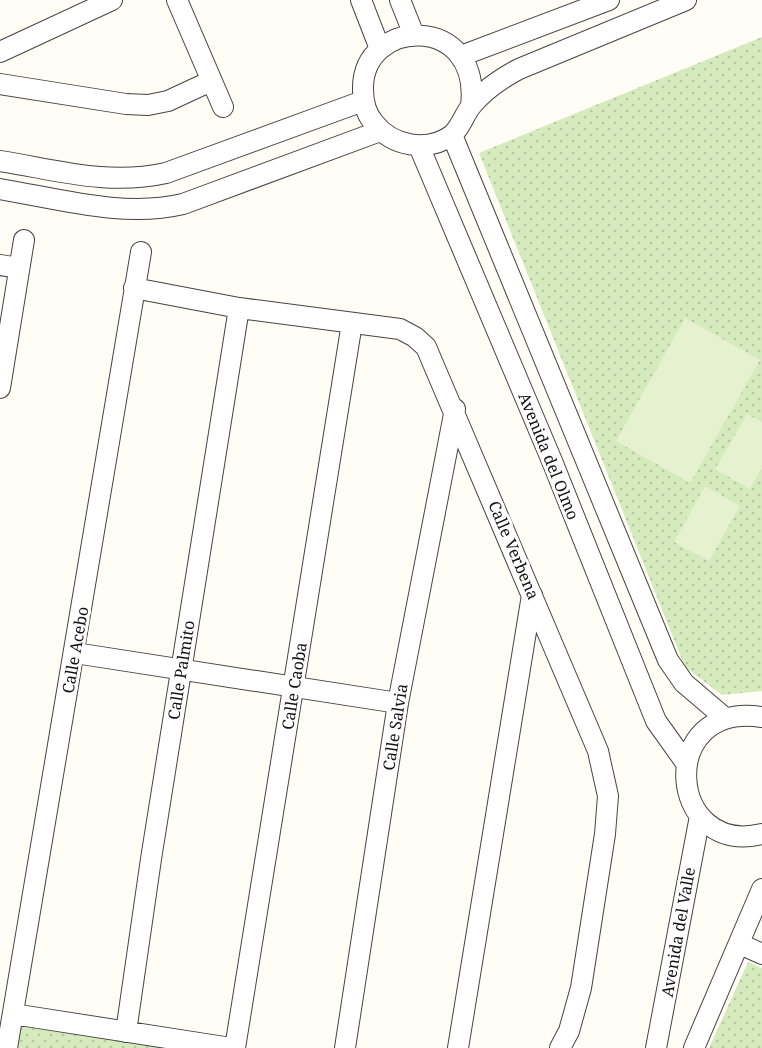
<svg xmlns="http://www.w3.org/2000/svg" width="762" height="1048" font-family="'Noto Serif',serif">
<defs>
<pattern id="green-dots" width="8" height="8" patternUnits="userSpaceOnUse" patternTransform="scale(1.5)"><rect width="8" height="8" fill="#d5ebbd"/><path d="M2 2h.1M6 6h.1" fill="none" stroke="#b6c8a1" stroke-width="1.8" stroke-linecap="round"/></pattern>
</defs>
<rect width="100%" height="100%" fill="#fffdf5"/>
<path fill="url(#green-dots)" d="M762,37V691L722,695L685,667L479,153Z
M748,962L762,968V1048H709Z
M19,1023L163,1048H15Z"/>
<path fill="#e6f2cf" d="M685,318L760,360L690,483L616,441Z
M747,414L762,422V468L750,489L715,469Z
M705,486L740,506L709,561L674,542Z"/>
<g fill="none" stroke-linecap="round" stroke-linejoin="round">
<g stroke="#444" stroke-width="22">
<path id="minor" d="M177,0L223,107
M361,0L380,49
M400,0L414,35
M0,52L112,0
M461,56L609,0
M0,84L126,104L148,105L168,101L211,81
M471,106C482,13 362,17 363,89C363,101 366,114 374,123C392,146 427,153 452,135C462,126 464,114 472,105C484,90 502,78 519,69L686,0
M452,135L668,660L684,683L725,718
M419,146L552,461L656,721L686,763
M0,161C57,170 108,186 166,173L363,101
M0,189C60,199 124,218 183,204L380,131
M0,265L19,268
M134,288L239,308L400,329L415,337L426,347L598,751L608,796L605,834L581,988L569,1031L560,1048
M0,388L24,240
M75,653L398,703
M762,717C655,701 667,857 762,834
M740,944L762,954
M13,1014L231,1048
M126,1032L151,859L239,308
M7,1048L141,252
M235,1048L352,323
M345,1048L398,703L455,409
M458,1048L532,595
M656,1048L700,816
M694,1048L762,889"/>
</g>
<use href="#minor" stroke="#fff" stroke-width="20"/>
</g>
<g text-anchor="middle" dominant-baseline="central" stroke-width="6" stroke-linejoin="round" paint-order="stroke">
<g font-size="16" fill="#111" stroke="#fff">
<text transform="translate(549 456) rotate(68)">Avenida del Olmo</text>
<text transform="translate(514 550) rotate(67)">Calle Verbena</text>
<text transform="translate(75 650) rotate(-80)">Calle Acebo</text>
<text transform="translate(181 670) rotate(-81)">Calle Palmito</text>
<text transform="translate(294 686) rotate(-81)">Calle Caoba</text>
<text transform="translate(395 727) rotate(-81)">Calle Salvia</text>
<text transform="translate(678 932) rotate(-80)">Avenida del Valle</text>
</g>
</g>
</svg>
